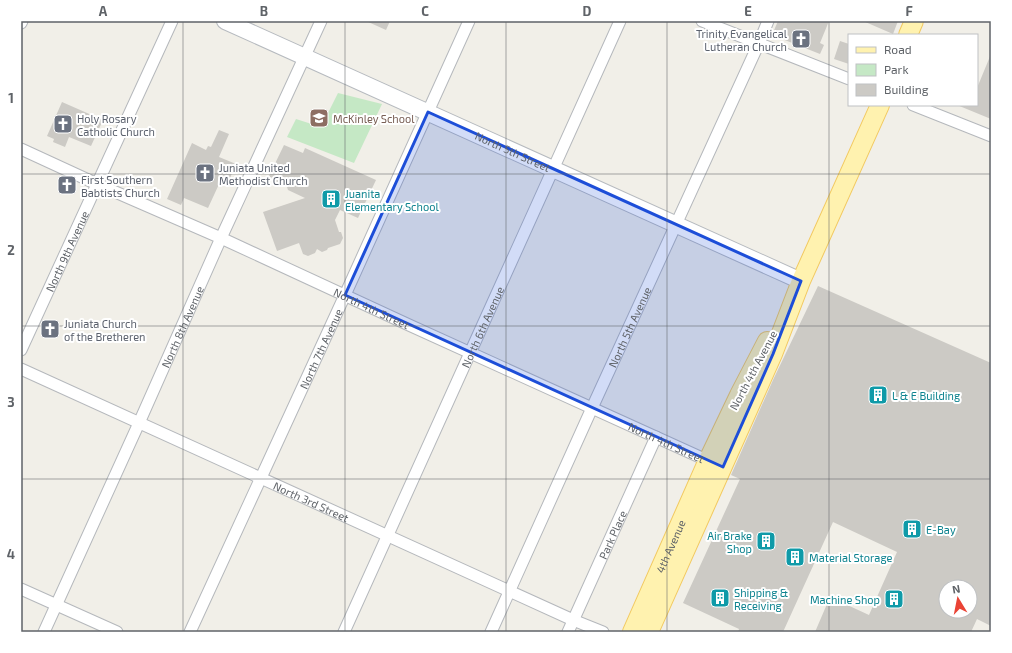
<svg xmlns="http://www.w3.org/2000/svg" width="1012" height="653" font-family="'Exo 2',sans-serif">
<rect width="100%" height="100%" fill="#f1efe8"/>
<path fill="#c5e8c5" d="M338,93L382,104L354,163L287,137L296,119L321,127Z"/>
<path fill="#cccac5" fill-rule="evenodd" d="M366,21H390L386,30Z
M778,21H829L820,43L824,45L820,54L772,35Z
M863,21H898L893,34Z
M840,41L849,44V64L834,59Z
M991,54V119L957,105H977V88Z
M62,102L103,120L91,146L69,137L65,147L53,142L54,139L47,136Z
M219,130L229,134L219,157L236,164L227,185L220,182L208,208L184,198L181,205L167,199L192,143L206,150L208,146L211,147Z
M284,145L303,153L305,148L376,180L358,218L340,210L335,220L339,232H341L343,238L340,244L328,248L327,250L322,252L317,249L315,253L308,256L303,254L299,243L277,251L263,212L305,198L288,190L287,187L268,178Z
M818,286L991,363V626L977,619L971,632H815L830,597L869,615L897,552L833,522L783,632H738L739,629L683,603L740,479L731,475L773,380ZM946,587H970V611H946Z"/>
<g fill="none" stroke-linecap="round" stroke-linejoin="round">
<g stroke="#b5b8bc" stroke-width="13">
<g id="street">
<path d="M702,21L849,79"/>
<path d="M21,23L22,21"/>
<path d="M913,105L991,136"/>
<path id="s1" d="M21,149L97,184L221,238L409,325L713,463"/>
<path id="s2" d="M21,350L172,21"/>
<path id="s3" d="M21,369L573,620L603,632"/>
<path d="M21,589L117,632"/>
<path id="s4" d="M44,632L139,423L221,238L321,21"/>
<path id="s5" d="M190,632L345,295L469,21"/>
<path id="s6" d="M344,632C437,429 527,224 620,21"/>
<path id="s7" d="M491,632L592,408L759,43L768,21"/>
<path id="s8" d="M568,632L656,437"/>
</g>
</g>
<g stroke="#b6babf" stroke-width="18">
<g id="secondary">
<path id="s9" d="M225,21L801,281"/>
</g>
</g>
<g stroke="#f2c960" stroke-width="20">
<g id="primary">
<path d="M908,35L914,21"/>
<path id="s10" d="M632,632L708,460L739,395L767,341"/>
<path d="M649,632L773,354L801,281L880,105"/>
</g>
</g>
<use href="#street" stroke="#fff" stroke-width="11"/>
<use href="#secondary" stroke="#fff" stroke-width="16"/>
<use href="#primary" stroke="#fff2af" stroke-width="18"/>
</g>
<path fill="#1d4ed8" fill-opacity="0.2" stroke="#1d4ed8" stroke-width="3" stroke-linejoin="round" d="M428,112L801,281L773,354L723,467L345,295Z"/>
<path fill="none" stroke="#5f6368" stroke-width="1" stroke-opacity="0.55" d="M183,21V632M345,21V632M506,21V632M667,21V632M829,21V632M21,174H991M21,326H991M21,479H991"/>
<defs>
<g id="church-square" transform="scale(1)"><rect x="-9" y="-9" width="18" height="18" rx="4" fill="#6b7280" stroke="#fff"/><path d="M-1.2-6h2.4v3.5h3.3v2.4h-3.3V6h-2.4V-.1h-3.3v-2.4h3.3Z" fill="#fff"/></g>
<g id="school-square" transform="scale(1)"><rect x="-9" y="-9" width="18" height="18" rx="4" fill="#8d6e63" stroke="#fff"/><path d="M0-5L7-2L0 1L-7-2ZM-4 1L0 2.5L4 1V4Q0 6-4 4Z" fill="#fff"/></g>
<g id="building-square" transform="scale(1)"><rect x="-9" y="-9" width="18" height="18" rx="4" fill="#0f9aa8" stroke="#fff"/><path d="M-4-6H4V6H1V3H-1V6H-4ZM-2.5-4.3h1.7v1.8h-1.7ZM.8-4.3h1.7v1.8H.8ZM-2.5-1h1.7V.8h-1.7ZM.8-1h1.7V.8H.8Z" fill="#fff"/></g>
</defs>
<g fill-rule="evenodd">
<use href="#church-square" x="801" y="39"/>
<use href="#school-square" x="319" y="118"/>
<use href="#church-square" x="63" y="124"/>
<use href="#church-square" x="205" y="173"/>
<use href="#church-square" x="67" y="185"/>
<use href="#building-square" x="331" y="199"/>
<use href="#church-square" x="50" y="329"/>
<use href="#building-square" x="878" y="395"/>
<use href="#building-square" x="912" y="529"/>
<use href="#building-square" x="766" y="541"/>
<use href="#building-square" x="795" y="557"/>
<use href="#building-square" x="720" y="598"/>
<use href="#building-square" x="894" y="599"/>
</g>
<g text-anchor="middle" dominant-baseline="central" stroke-width="4" stroke-linejoin="round" paint-order="stroke">
<g font-size="11" fill="#5b616d" stroke="#fff" text-anchor="start">
<text x="787" y="33" text-anchor="end">Trinity Evangelical<tspan x="787" dy="13">Lutheran Church</tspan></text>
<text x="77" y="118">Holy Rosary<tspan x="77" dy="13">Catholic Church</tspan></text>
<text x="219" y="167">Juniata United<tspan x="219" dy="13">Methodist Church</tspan></text>
<text x="81" y="179">First Southern<tspan x="81" dy="13">Babtists Church</tspan></text>
<text x="64" y="323">Juniata Church<tspan x="64" dy="13">of the Bretheren</tspan></text>
</g>
<g font-size="11" fill="#785e54" stroke="#fff" text-anchor="start">
<text x="333" y="118">McKinley School</text>
</g>
<g font-size="11" fill="#5f6368" stroke="#fff">
<text stroke="none"><textPath href="#s9" startOffset="316">North 5th Street</textPath></text>
<text stroke="none"><textPath href="#s2" startOffset="109">North 9th Avenue</textPath></text>
<text stroke="none"><textPath href="#s1" startOffset="385">North 4th Street</textPath></text>
<text stroke="none"><textPath href="#s4" startOffset="335">North 8th Avenue</textPath></text>
<text stroke="none"><textPath href="#s6" startOffset="335">North 6th Avenue</textPath></text>
<text stroke="none"><textPath href="#s7" startOffset="335">North 5th Avenue</textPath></text>
<text stroke="none"><textPath href="#s5" startOffset="312">North 7th Avenue</textPath></text>
<text transform="translate(753 370) rotate(-62)">North 4th Avenue</text>
<text stroke="none"><textPath href="#s1" startOffset="709">North 4th Street</textPath></text>
<text stroke="none"><textPath href="#s3" startOffset="319">North 3rd Street</textPath></text>
<text stroke="none"><textPath href="#s8" startOffset="107">Park Place</textPath></text>
<text stroke="none"><textPath href="#s10" startOffset="94">4th Avenue</textPath></text>
</g>
<g font-size="11" fill="#0d838f" stroke="#fff" text-anchor="start">
<text x="345" y="193">Juanita<tspan x="345" dy="13">Elementary School</tspan></text>
<text x="892" y="395">L &amp; E Building</text>
<text x="926" y="529">E-Bay</text>
<text x="752" y="535" text-anchor="end">Air Brake<tspan x="752" dy="13">Shop</tspan></text>
<text x="809" y="557">Material Storage</text>
<text x="734" y="592">Shipping &amp;<tspan x="734" dy="13">Receiving</tspan></text>
<text x="880" y="599" text-anchor="end">Machine Shop</text>
</g>
</g>
<rect width="1012" height="653" fill="none" stroke="#ffffff" stroke-width="44"/>
<rect x="848" y="34" width="130" height="72" fill="#ffffff" stroke="#bfc1c3"/>
<rect x="856" y="47" width="20" height="6" fill="#fff2af" stroke="#bfc1c3"/>
<text x="884" y="54" font-size="12" fill="#5f6368">Road</text>
<rect x="856" y="64" width="20" height="12" fill="#c5e8c5" stroke="#bfc1c3"/>
<text x="884" y="74" font-size="12" fill="#5f6368">Park</text>
<rect x="856" y="84" width="20" height="12" fill="#cccac5" stroke="#bfc1c3"/>
<text x="884" y="94" font-size="12" fill="#5f6368">Building</text>
<g transform="translate(958 599) rotate(350)"><circle r="19" fill="#ffffff" stroke="#bfc1c3"/>
<path d="M0-3L7 15L0 10L-7 15Z" fill="#ea4335"/>
<text y="-6" font-size="11" font-weight="bold" text-anchor="middle" fill="#5f6368">N</text>
</g>
<rect x="22" y="22" width="968" height="609" fill="none" stroke="#5f6368" stroke-width="1.5"/>
<g font-size="13" text-anchor="middle" font-weight="bold" fill="#5f6368">
<text x="103" y="16">A</text>
<text x="264" y="16">B</text>
<text x="425" y="16">C</text>
<text x="587" y="16">D</text>
<text x="748" y="16">E</text>
<text x="909" y="16">F</text>
<text x="11" y="103">1</text>
<text x="11" y="255">2</text>
<text x="11" y="407">3</text>
<text x="11" y="559">4</text>
</g>
</svg>
